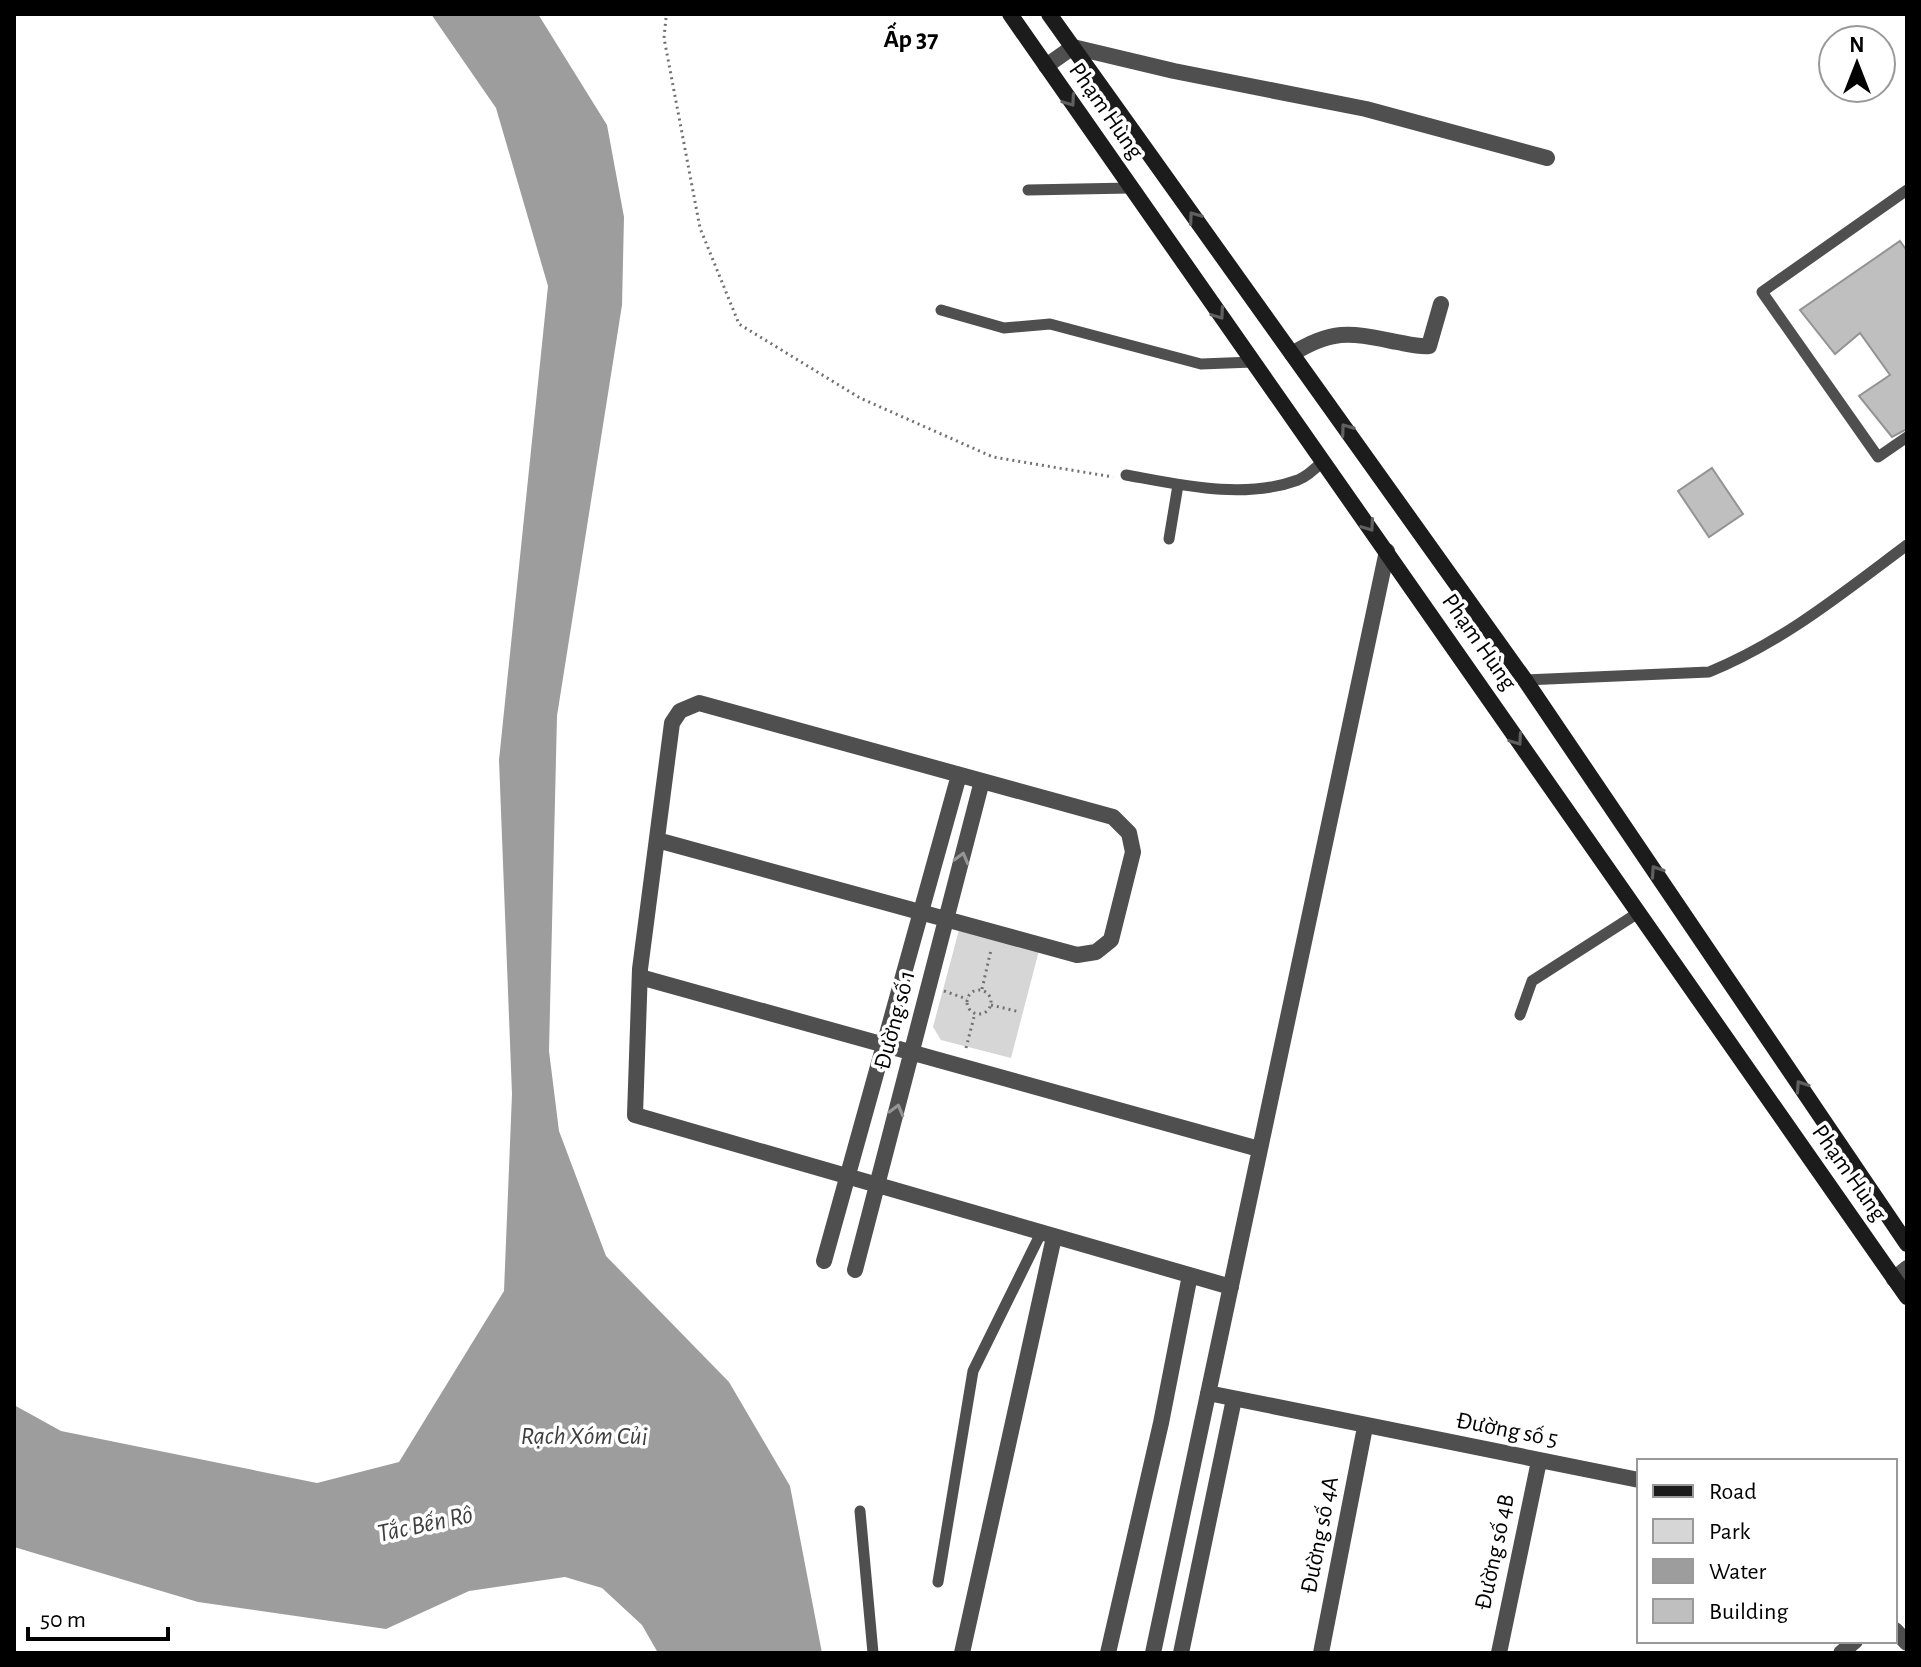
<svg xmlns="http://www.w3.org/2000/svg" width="1921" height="1667" font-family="'Alegreya Sans',sans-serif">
<rect width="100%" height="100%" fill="#fff"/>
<path fill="#d6d6d6" d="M959,930L1042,939L1011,1058L941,1040L933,1027Z"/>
<path fill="#9d9d9d" d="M431,14H538L607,125L624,217L622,305L557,716L549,1051L559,1131L606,1256L729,1382L790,1486L822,1653H658L642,1625L602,1588L565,1577L469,1591L386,1629L198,1602L14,1547V1405L61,1431L317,1483L399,1462L504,1291L512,1094L499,760L548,286L496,108Z"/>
<path fill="#bfbfbf" stroke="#939393" stroke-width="2" d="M1900,241L1907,251V429L1892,437L1859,396L1890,375L1860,333L1835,354L1800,310Z
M1712,468L1743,514L1709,537L1678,491Z"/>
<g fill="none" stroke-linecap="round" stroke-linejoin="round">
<path stroke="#717171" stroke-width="3" stroke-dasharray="2 4" stroke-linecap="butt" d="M666,18L664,38L700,228L739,324L860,398L993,457L1113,477
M982,989L991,950
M967 1002a12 12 0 1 1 24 0a12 12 0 1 1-24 0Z
M944,991L967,999
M991,1005L1020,1012
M966,1048L975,1013"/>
<path stroke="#4f4f4f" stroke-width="11" d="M1028,190L1130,188
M1907,190L1762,292L1878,457L1907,437
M941,310L1004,328L1050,324L1201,364L1253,362
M1126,475C1181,485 1244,500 1298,480C1308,476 1316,468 1323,461
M1169,539L1178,485
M1525,680L1709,672C1783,642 1844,592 1907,545
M1520,1015L1532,981L1638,913
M860,1511L873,1653
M938,1582L973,1371L1041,1233"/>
<path stroke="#4f4f4f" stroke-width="16" d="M1046,66L1073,47L1174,71L1366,109L1547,158
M1292,354C1334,328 1351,333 1397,342C1408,344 1419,347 1429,346L1441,304
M657,840L1077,955L1096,952L1111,940L1133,852L1129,833L1113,817L699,703L680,711L672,723L640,969L635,1115L1231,1287
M640,977L1259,1149
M824,1261L959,775
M855,1270L982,781
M1894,1279L1907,1268
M1208,1393L1639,1480
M1895,1630L1907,1643
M962,1653L1054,1237
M1108,1653L1161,1423L1190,1275
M1153,1653L1387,551
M1181,1653L1234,1399
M1321,1653L1365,1427
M1499,1653L1539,1461
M1841,1653L1855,1641"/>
<path stroke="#1c1c1c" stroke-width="16" d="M1010,14L1907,1297
M1049,14L1525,680L1907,1244"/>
</g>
<defs><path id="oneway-chevron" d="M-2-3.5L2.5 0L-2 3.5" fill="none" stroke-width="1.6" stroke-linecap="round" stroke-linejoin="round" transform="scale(2)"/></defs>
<g stroke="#606060">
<use href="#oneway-chevron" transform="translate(1070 101) rotate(55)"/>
<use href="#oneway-chevron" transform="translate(1194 217) rotate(-126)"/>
<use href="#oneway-chevron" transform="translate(1219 314) rotate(55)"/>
<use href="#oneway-chevron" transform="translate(1346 429) rotate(-126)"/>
<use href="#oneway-chevron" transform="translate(1369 526) rotate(55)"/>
<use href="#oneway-chevron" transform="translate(1517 740) rotate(55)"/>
<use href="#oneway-chevron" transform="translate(1656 871) rotate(-124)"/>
<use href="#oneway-chevron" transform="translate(1801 1086) rotate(-124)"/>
</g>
<g stroke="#959595">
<use href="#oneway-chevron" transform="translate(962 858) rotate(-75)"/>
<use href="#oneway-chevron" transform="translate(897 1110) rotate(-75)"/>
</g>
<g text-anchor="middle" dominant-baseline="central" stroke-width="7" stroke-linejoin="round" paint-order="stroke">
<g font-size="24" fill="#000" stroke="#fff">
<text transform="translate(1106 111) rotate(55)">Phạm Hùng</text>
<text transform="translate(1479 642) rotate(55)">Phạm Hùng</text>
<text transform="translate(895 1020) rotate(-75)">Đường số 1</text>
<text transform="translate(1849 1173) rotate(55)">Phạm Hùng</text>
<text transform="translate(1507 1430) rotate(11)">Đường số 5</text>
<text transform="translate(1320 1535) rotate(-79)">Đường số 4A</text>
<text transform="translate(1495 1552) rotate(-78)">Đường số 4B</text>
</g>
<g font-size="26" font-weight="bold" fill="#000" stroke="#fff">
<text x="911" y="39">Ấp 37</text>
</g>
<g font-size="26" font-style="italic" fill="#3e3e3e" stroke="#fff">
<text x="584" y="1436">Rạch Xóm Củi</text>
<text transform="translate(425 1524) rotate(-12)">Tắc Bến Rô</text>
</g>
</g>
<rect width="1921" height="1667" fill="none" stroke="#000000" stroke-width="32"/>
<rect x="1637" y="1459" width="260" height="184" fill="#ffffff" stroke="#999999" stroke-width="2"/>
<rect x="1653" y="1485" width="40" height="12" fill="#1c1c1c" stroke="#999999" stroke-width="2"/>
<text x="1709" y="1499" font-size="24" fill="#000000">Road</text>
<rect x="1653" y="1519" width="40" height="24" fill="#d6d6d6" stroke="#999999" stroke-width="2"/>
<text x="1709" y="1539" font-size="24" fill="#000000">Park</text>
<rect x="1653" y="1559" width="40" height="24" fill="#9d9d9d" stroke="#999999" stroke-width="2"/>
<text x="1709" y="1579" font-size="24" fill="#000000">Water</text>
<rect x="1653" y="1599" width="40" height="24" fill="#bfbfbf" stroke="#999999" stroke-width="2"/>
<text x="1709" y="1619" font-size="24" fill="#000000">Building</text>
<g transform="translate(1857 64)"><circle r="38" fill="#ffffff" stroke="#999999" stroke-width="2"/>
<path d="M0-6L14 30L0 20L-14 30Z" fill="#000000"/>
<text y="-12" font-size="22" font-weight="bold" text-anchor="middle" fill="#000000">N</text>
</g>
<path d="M28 1627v12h140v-12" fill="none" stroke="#000000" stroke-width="4"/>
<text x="40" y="1627" font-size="24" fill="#000000" stroke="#ffffff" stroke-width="6" paint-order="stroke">50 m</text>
</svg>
